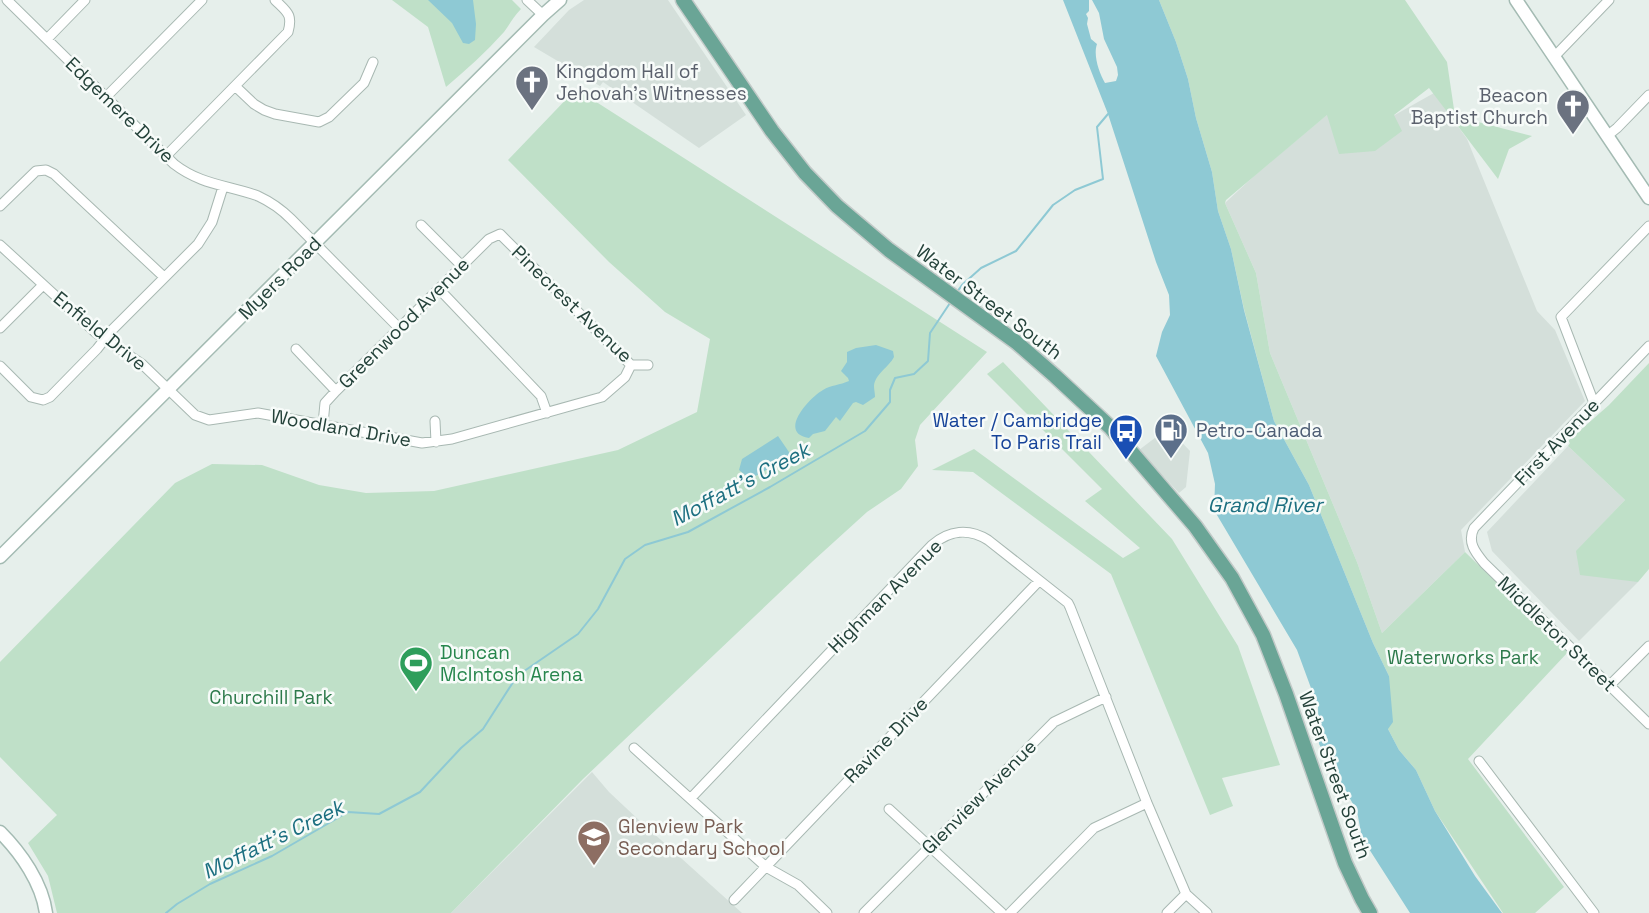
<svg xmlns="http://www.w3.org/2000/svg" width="1649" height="913" font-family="'Space Grotesk',sans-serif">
<rect width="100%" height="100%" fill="#e6efeb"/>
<path fill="#d4dfda" d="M584,0H668L746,115L699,148L603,82L600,86L534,47L569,10Z
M1434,93L1467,139L1537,311L1555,330L1585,401L1461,530L1465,552L1382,633L1357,562L1270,353L1256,273L1225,203L1254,176L1328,114L1393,116Z
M1168,428L1190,451L1186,487L1179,493L1139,450Z
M1568,446L1625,500L1589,538L1638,582L1579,641L1492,551L1487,532Z
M592,772L609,792L641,822L742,913H451Z"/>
<path fill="#bfe0c8" d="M392,0H512L521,9C513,17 510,24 504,32C486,52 466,70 446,87L428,27Z
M1159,0H1405L1447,62L1455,116L1532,136L1509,149L1498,179L1429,88L1394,115L1402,131L1375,151L1339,154L1327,115L1226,200L1225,203L1256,273L1270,353L1357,562L1382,633L1465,552L1568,652L1468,759L1564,887L1535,913H1503L1435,811L1416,770L1399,750L1388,729L1389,676L1373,643L1309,485L1274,421L1244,309L1231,249L1218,211L1212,172L1196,118L1188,79L1176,42Z
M576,89L987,352L920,425L915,440L918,466L901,489L867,512L813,561L583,779L451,913H57L48,876L28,843L57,815L0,757V662L175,483L212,464L262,465L319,485L366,493L434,491L618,450L697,412L710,339L665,312L609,262L508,160Z
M1003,362L1172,539L1238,646L1280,765L1222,778L1233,806L1210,815L1111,574L973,472L932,470L974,449L1123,558L1140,548L1085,501L1102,489L987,374Z
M1649,363V569L1638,582L1580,575L1576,551L1625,500L1568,446L1570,443L1568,441L1609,405Z"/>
<path fill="#8ec9d4" d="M428,0H473L476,24L475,40L469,44L463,43L452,23Z
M1063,0H1089V11L1086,14L1088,18L1087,24L1091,39L1097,44C1093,55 1099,73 1105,83L1116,81L1118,75L1117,67L1104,39L1099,13L1092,0H1159L1176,42L1188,79L1196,118L1212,172L1218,211L1231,249L1244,310L1274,421L1309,485L1373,643L1389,676L1393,722L1388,729L1399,750L1416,770L1435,811L1475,876L1502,913H1410L1362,838L1357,811L1319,744L1318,707L1297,650L1214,510L1215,484L1208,453L1156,356L1162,332L1170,315L1169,295L1156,262L1108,114Z
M876,345L893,351L894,357C889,367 875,374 874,386C874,390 875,393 875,397L863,405L856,402L853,403L840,421L836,417L825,431L813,434L809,438C777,433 809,398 823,390C831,385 840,385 849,381L848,378L841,371L847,362V352L856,348Z
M778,436L791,455L788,458L750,479L739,470L742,459Z"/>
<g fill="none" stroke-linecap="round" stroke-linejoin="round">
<path stroke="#8ec9d4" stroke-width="2" d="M957,292L962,285L981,268L1016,251L1053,205L1075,190L1103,179L1097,127L1108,114
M166,913L177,904L210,884L272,856L348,812L379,814L420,792L461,748L483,729L517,676L578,634L598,609L625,559L645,545L688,532L770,487L865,431L890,402V390L895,378L914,374L928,361L930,333L950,303"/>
<g stroke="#a8b8b2" stroke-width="11">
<path id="street" d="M7,0L174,164C201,185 228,185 258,196C271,202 281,209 291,219L399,328
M527,0L543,15
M47,39L85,0
M1554,57L1609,0
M235,86L254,104L264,110L275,114L319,122L329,117L364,83L373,62
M106,97L202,0
M1607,136L1617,128L1649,95
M166,156L288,32C293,14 287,12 275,0
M0,206L36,171L46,170L54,174L164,277
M421,225L461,265
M0,245L96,333L142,364L195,415L209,420L258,413L422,443L452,439L602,397L625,377L631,365
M439,289L541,396L547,413
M0,328L43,285
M1649,346L1474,528C1467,542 1475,552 1484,563L1649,724
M296,349L336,391
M0,366L31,397L43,400L50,397L97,349L111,331L198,244L212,222L223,187
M1594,403L1561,317L1649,226
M435,421L436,442
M323,424L325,403L336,391L489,239L500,234L631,365H648
M1610,685L1649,646
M634,748L766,867L798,885L827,913
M1479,761L1594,913
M691,798L932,545C949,530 969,528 988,540L1068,603L1070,607L1147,803L1186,894L1207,913
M889,809L1002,913
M734,900L1039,581
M864,913L1054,722L1106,697
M1010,913L1094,828L1147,803
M1167,913L1186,894"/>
</g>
<g stroke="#a4bbb3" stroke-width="15">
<path id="secondary" d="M1516,0L1649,198
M0,557L543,15L560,0
M0,832C21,853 42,883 46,913"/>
</g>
<g stroke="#c2cac8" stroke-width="17">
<path id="primary" d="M683,0L772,131L805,173L837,206L889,250L1016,342L1055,376L1110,427L1195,526L1232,578L1263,635L1286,694L1345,863L1362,899L1370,913"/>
</g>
<use href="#street" stroke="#fff" stroke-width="9"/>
<use href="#secondary" stroke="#fff" stroke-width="12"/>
<use href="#primary" stroke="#6aa596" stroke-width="14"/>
</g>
<defs>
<g id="church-pin" transform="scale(1.75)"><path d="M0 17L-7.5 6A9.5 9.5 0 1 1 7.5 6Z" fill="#6b7280" stroke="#f7fbf9"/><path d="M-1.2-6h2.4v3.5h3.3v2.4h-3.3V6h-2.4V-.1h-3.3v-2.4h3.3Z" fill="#fff"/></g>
<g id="fuel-pin" transform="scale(1.75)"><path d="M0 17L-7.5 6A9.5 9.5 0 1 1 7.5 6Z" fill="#5c6f8a" stroke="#f7fbf9"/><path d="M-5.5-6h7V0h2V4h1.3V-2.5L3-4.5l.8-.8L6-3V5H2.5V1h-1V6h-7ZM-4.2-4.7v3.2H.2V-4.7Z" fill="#fff"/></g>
<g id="bus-pin" transform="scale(1.75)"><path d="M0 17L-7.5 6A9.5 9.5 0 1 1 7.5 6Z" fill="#1a4fb4" stroke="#f7fbf9"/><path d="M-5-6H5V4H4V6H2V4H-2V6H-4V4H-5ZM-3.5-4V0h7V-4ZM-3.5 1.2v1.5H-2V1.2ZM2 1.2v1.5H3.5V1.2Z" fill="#fff"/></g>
<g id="stadium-pin" transform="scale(1.75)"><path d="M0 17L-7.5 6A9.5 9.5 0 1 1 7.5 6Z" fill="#2e9e5b" stroke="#f7fbf9"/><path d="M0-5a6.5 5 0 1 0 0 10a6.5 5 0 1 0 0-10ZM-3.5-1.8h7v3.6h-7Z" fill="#fff"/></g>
<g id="school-pin" transform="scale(1.75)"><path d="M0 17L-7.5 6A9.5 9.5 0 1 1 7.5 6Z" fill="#8d6e63" stroke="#f7fbf9"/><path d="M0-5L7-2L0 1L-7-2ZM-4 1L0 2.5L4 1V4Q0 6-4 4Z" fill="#fff"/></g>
</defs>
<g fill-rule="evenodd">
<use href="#church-pin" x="532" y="82"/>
<use href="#church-pin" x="1573" y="106"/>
<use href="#fuel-pin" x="1171" y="430"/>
<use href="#bus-pin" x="1126" y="431"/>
<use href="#stadium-pin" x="416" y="663"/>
<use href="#school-pin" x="594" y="837"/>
</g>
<g text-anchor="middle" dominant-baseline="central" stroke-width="5" stroke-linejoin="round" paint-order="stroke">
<g font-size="19" fill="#5b616d" stroke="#f7fbf9" text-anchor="start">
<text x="556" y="71">Kingdom Hall of<tspan x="556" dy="22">Jehovah's Witnesses</tspan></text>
<text x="1548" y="95" text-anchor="end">Beacon<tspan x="1548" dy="22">Baptist Church</tspan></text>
</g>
<g font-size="19" fill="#24423a" stroke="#f7fbf9">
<text transform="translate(120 110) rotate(44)">Edgemere Drive</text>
<text transform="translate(280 278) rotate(-45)">Myers Road</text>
<text transform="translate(989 302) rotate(37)">Water Street South</text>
<text transform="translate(572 304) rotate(44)">Pinecrest Avenue</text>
<text transform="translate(404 323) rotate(-45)">Greenwood Avenue</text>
<text transform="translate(100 331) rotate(39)">Enfield Drive</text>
<text transform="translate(341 428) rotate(10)">Woodland Drive</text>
<text transform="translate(1557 442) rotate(-46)">First Avenue</text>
<text transform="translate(885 596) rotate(-45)">Highman Avenue</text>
<text transform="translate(1557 634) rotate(44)">Middleton Street</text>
<text transform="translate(886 740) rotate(-46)">Ravine Drive</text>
<text transform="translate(1335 775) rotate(70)">Water Street South</text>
<text transform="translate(979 797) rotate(-45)">Glenview Avenue</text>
</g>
<g font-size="19" fill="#164399" stroke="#f7fbf9" text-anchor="end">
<text x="1102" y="420">Water / Cambridge<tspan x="1102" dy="22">To Paris Trail</tspan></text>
</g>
<g font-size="19" fill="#4e5e75" stroke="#f7fbf9" text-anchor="start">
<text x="1196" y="430">Petro-Canada</text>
</g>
<g font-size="19" fill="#27864d" stroke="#f7fbf9" text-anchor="start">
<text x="440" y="652">Duncan<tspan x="440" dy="22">McIntosh Arena</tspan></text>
</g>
<g font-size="19" fill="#2d7a4b" stroke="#f7fbf9">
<text x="1463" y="657">Waterworks Park</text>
<text x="271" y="697">Churchill Park</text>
</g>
<g font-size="19" fill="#785e54" stroke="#f7fbf9" text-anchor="start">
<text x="618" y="826">Glenview Park<tspan x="618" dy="22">Secondary School</tspan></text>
</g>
<g font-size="21" font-style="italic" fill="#1c6f80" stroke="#f7fbf9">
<text transform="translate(740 484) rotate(-28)">Moffatt's Creek</text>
<text x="1265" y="504">Grand River</text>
<text transform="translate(273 839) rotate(-26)">Moffatt's Creek</text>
</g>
</g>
</svg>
